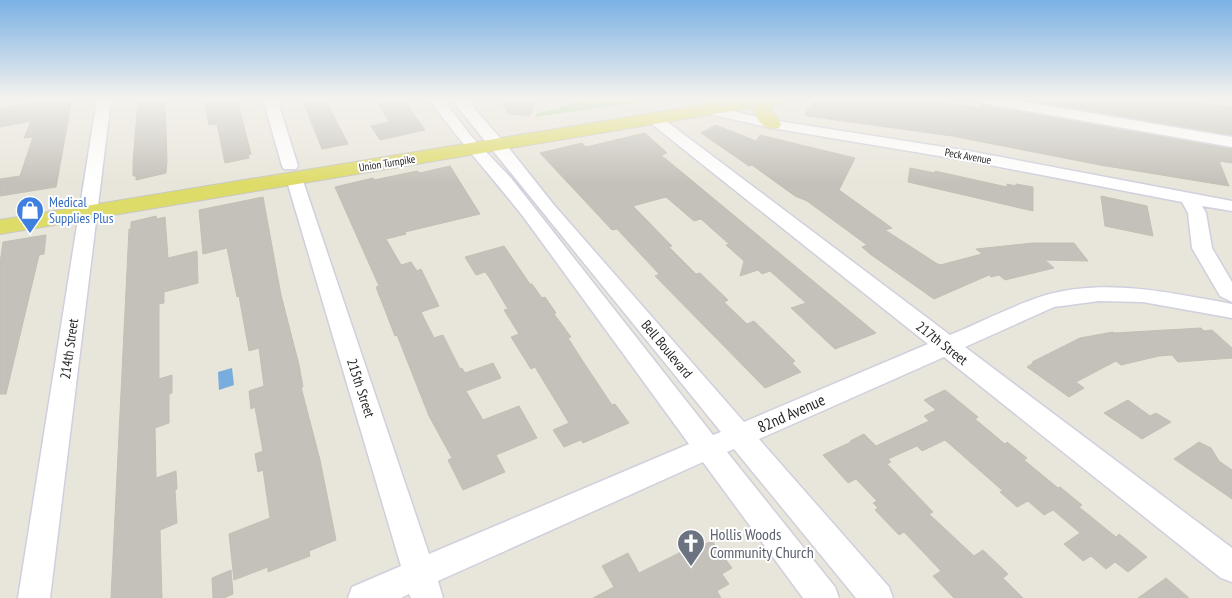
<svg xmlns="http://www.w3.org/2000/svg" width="1232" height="598" font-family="'PT Sans Narrow',sans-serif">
<rect width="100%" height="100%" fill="#e8e5da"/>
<path fill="#a3d89c" d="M577,99L588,103L602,102L601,99L652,100L535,117L536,114C549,109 565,109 577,99Z"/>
<path fill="#78adde" d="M232,368L234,385L219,390L218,372Z"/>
<path fill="#c3c1b9" stroke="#c2c0b4" d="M52,99H72L56,187L0,196V179L20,176L33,137L24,138L31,121L0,127V108Z
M138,99H165L167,161L166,173L136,180V176H133V163Z
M204,99H237L251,154L248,155L249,158L225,163L217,124L209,125Z
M302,99H325L348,144L322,149Z
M403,99L425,130L380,140L371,126L389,122L378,103Z
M501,99H537L530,116L508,114Z
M815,99H915L981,108V105L1232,149V163L1219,161L1229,186L1100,165L952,136L807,116L805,114Z
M1021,99H1170L1232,107V135Z
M716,125L756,141L760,135L855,158L839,190L892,228L885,230L936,263L940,265L982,254L976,249L1033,243H1074L1088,261L1045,260L1054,268L1005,280L999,275L991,277L989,275L934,299L870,254L862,247L867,245L807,201L795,196L752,165L749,166L701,133Z
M645,133L667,153L661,155L876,333L835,349L791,308L806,303L770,271L762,274L758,270L740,276L744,261L726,245L729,244L701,219L694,221L666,197L633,206L672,246L669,247L696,274L700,273L728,300L724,302L747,324L754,321L795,361L792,363L801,372L765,388L655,276L659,274L617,229L612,230L540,153L582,143L586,147Z
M450,166L480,214L405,232L406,234L386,239L401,265L411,262L417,271L421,269L439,306L421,312L434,338L443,335L460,369L462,368L465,373L493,363L501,378L466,391L483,420L519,406L537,438L496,455L505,472L463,490L448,460L452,458L429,416L397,335L395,336L376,287L379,286L335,187L373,178L374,180L417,171L420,173Z
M910,168L935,173V171L1007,187V184L1016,186V184L1033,187V211L908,182Z
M1101,196L1147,206L1153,236L1105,226Z
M263,197L281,295L299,365L303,387H301L320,460L336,540L309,551L310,556L268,572V567L234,580L229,534L270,518L263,470L258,472L255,454L263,451L255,407L251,409L249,391L264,386L259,348L249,351L239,296L237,297L227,248L203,254L199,210Z
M156,216L157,219L165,217L168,258L197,251L198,283L164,292V303L159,304V379L172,375V393L169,394V423L155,428L156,478L176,471L177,489L175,490L177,523L160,530L162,598H111L129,229H131V222Z
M46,235L44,254L39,255L6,394H0V263L3,242Z
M504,246L530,284H532L542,298L545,297L556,313L554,314L571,337L568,338L584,363L612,405L615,404L629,423L583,443L581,440L564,447L553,430L569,423L535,367L531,369L511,337L519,334L504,310L508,309L489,277L485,272L476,275L465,257Z
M1201,328L1204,331L1212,330L1232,348V358L1178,362L1172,355L1159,356L1121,365L1116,361L1076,382L1084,388L1069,397L1027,367L1033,363L1032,362L1080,338L1113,332L1114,333Z
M945,390L978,417L975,419L1005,444L1007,442L1027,458L1024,460L1058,488L1060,487L1082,505L1079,507L1116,537L1119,534L1147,557L1128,572L1115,562L1106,569L1091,556L1083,561L1064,544L1080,533L1053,510L1044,515L1028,501L1017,507L1000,492L1003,491L945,440L922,451L917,446L888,459L891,462L887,464L933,512L929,514L974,556L983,550L1008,574L1003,578L1023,598H954L933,576L941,571L904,532L899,535L875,510L878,508L873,503L877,501L856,479L848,483L823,455L851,442L850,441L864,434L876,446L929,421L924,416L936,410L924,400Z
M1128,400L1150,416L1156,413L1171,422L1142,439L1104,413Z
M1199,442L1211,448L1219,461L1232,470V499L1174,459Z
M697,536L703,545L712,541L732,568L722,574L729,584L717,591L721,598H593L614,587L602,566L628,553L639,573L683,551L679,545Z
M231,570L233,594L224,598H213L212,578Z
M1166,578L1189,598H1138Z"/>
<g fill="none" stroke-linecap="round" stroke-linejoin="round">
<g stroke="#d0cfde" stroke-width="3">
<path id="minor" d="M97,99H111L50,598H18Z
M263,99H277L298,166L296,169H284L282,166Z
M429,99H443L471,136L511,178L537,211L713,435L721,432L451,99H466L508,147L554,205L744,422L928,344L648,121L646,118L648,115H658L950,335C979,323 1016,304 1046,295C1108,278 1171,293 1232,304V318L1143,302L1099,301L1054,307L965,347L1232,548V582L1221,578L944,357L759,439L889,587L893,598H856L734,449L727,452L835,587L839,598H803L703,462L438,581L443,598H411L409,594L401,598H348L352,587L401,566L286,178L288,174H300L302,178L429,554L689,444L525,219C493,178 459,141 429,99Z
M975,99H1008L1232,137V147L982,103Z
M704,105L772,120L969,151L1232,201V211L1202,206L1206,213L1212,248L1232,282V302L1220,296L1192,248L1188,213L1182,202L969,161L772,128L699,112L697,109Z"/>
</g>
<g stroke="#c7c7c7" stroke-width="2">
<path id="major" d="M739,99H782L779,103L775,104L771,110L781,124L779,128C765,131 758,122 753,110L755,107L0,234V220Z"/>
</g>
<use href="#minor" fill="#fff" fill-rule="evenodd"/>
<use href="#major" fill="#dedc68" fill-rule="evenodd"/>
</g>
<linearGradient id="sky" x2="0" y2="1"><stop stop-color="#7bb1e4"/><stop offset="0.54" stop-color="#f5f3ee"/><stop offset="1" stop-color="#f5f3ee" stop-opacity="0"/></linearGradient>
<rect width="1232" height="183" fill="url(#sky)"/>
<defs>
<g id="shop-pin" transform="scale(1.4375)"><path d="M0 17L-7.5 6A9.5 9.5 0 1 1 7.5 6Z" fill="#3f7fe0" stroke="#fff"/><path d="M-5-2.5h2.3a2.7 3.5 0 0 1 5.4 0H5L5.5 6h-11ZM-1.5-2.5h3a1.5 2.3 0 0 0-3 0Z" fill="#fff"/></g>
<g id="church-pin" transform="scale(1.4375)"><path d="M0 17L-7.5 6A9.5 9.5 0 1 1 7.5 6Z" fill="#6b7280" stroke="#fff"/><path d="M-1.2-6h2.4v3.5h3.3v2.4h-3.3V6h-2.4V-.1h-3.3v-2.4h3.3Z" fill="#fff"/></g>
</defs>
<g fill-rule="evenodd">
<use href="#shop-pin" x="30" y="210"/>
<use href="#church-pin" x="691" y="543"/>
</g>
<g text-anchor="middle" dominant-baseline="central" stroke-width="4" stroke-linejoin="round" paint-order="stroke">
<g font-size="11" fill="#272727" stroke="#fff">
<text transform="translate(968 156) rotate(10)">Peck Avenue</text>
<text transform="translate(387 163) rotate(-9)">Union Turnpike</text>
</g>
<g font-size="14" fill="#366cbe" stroke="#fff" text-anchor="start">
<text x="49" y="202">Medical<tspan x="49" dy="16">Supplies Plus</tspan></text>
</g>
<g font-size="14" fill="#272727" stroke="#fff">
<text transform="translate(942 343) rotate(38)">217th Street</text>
<text transform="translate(69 349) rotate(-82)">214th Street</text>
<text transform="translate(667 349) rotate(50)">Bell Boulevard</text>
<text transform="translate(361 388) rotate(72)">215th Street</text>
</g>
<g font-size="16" fill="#272727" stroke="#fff">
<text transform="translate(791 413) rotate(-24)">82nd Avenue</text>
</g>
<g font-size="16" fill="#5b616d" stroke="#fff" text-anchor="start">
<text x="710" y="534">Hollis Woods<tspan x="710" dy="18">Community Church</tspan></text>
</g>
</g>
</svg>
